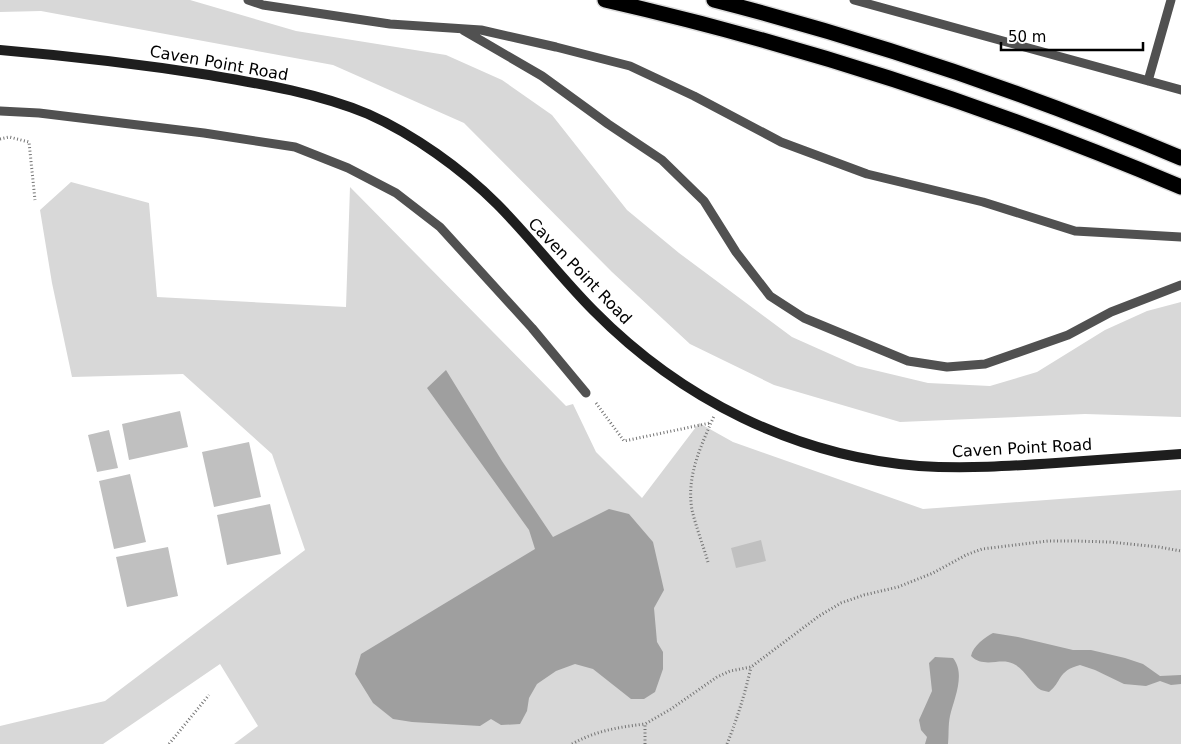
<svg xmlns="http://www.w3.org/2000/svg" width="1181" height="744" font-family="'DejaVu Sans',sans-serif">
<rect width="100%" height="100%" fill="#fff"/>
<path fill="#d8d8d8" d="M0,0H190L296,31L446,55L502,80L552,115L627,210L679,253L792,337L857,366L928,383L990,386L1037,372L1105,330L1147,311L1181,302V417L1085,414L900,422L774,385L690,344L612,272L464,123L333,65L41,11L0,12Z
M71,182L149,203L157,297L346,307L350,187L566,406L573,404L596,452L642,498L699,423L733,442L923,509L1181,490V744H234L258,726L220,664L103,744H0V726L105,701L305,550L272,454L183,374L72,377L52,283L40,210Z"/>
<path fill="#9f9f9f" d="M446,370L502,461L553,537L609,509L629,514L653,542L664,590L654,608L657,642L663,652V669L655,692L644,699H631L593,669L575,664L556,671L537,684L529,698L527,711L520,724L501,725L491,719L480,726L412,722L393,719L373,703L355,674L361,654L535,549L529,530L427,388Z
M993,633L1018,637L1073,650H1091L1125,658L1143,664L1160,676L1181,675V684L1171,685L1160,681L1146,686L1124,684L1095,670L1080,665C1057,671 1062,682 1049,692C1046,691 1043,691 1041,690C1030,684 1024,665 1008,662C996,660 982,667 971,656C973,646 985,637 993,633Z
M935,657L953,658C966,674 954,699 950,716C948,725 949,735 948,744H925L927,737L921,730L919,720L932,691L929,663Z"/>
<path fill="#c0c0c0" d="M180,411L188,447L129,460L122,424Z
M109,430L118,468L97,472L88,435Z
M249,442L261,497L214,507L202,452Z
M130,474L146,542L114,549L99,481Z
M270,504L281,554L227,565L217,515Z
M761,540L766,561L736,568L731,548Z
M168,547L178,596L127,607L116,557Z"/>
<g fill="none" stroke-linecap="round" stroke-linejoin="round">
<g stroke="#dbdbdb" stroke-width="18">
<path id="highway" d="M605,0C802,45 995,108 1181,187
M714,0C873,41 1030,94 1181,158"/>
</g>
<path stroke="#737373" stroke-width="3" stroke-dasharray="1 2.5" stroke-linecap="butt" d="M0,139L9,137L29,142L35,200
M596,403L624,441L710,423
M708,562C703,545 696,527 692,510C686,476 701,446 714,416
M169,744L209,695
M572,744C595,731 619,727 645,724
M645,744V724L671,709L717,677L730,671L751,667L819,616L841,603L864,595L898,587L933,573L966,555L982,549L1048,541H1075L1110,542L1159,547L1181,551
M727,744C737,719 745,694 751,667"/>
<path stroke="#515151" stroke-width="9" d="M248,0L263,5L390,24L481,30L556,47L630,66L694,96L781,142L867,174L983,202L1075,231L1181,237
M854,0L1181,90
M463,30L542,76L608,124L662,160L704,201L736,252L770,296L804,318L908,361L947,367L985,364L1068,335L1111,312L1181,285
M1148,81L1171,0
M0,111L39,113L204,133L295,147L348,168L396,193L440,227L532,328L586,393"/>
<path stroke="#1e1e1e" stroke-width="10" d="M0,50C70,56 139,64 209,75C262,84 317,93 368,114C413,134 462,169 497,204C531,238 560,277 594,311C681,399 794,456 919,466C965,469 1011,466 1056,463C1098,460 1139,457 1181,454"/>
<use href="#highway" stroke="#000" stroke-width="15"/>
</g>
<g text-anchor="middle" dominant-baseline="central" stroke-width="4.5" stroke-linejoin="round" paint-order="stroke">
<g font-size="16" fill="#000" stroke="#fff">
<text transform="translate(219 63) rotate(10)">Caven Point Road</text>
<text transform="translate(580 271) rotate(46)">Caven Point Road</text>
<text transform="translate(1022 448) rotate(-3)">Caven Point Road</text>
</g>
</g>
<path d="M1001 42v8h142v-8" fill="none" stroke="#000000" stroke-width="2.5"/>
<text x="1008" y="42" font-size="15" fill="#000000" stroke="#ffffff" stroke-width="4" paint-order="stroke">50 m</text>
</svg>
